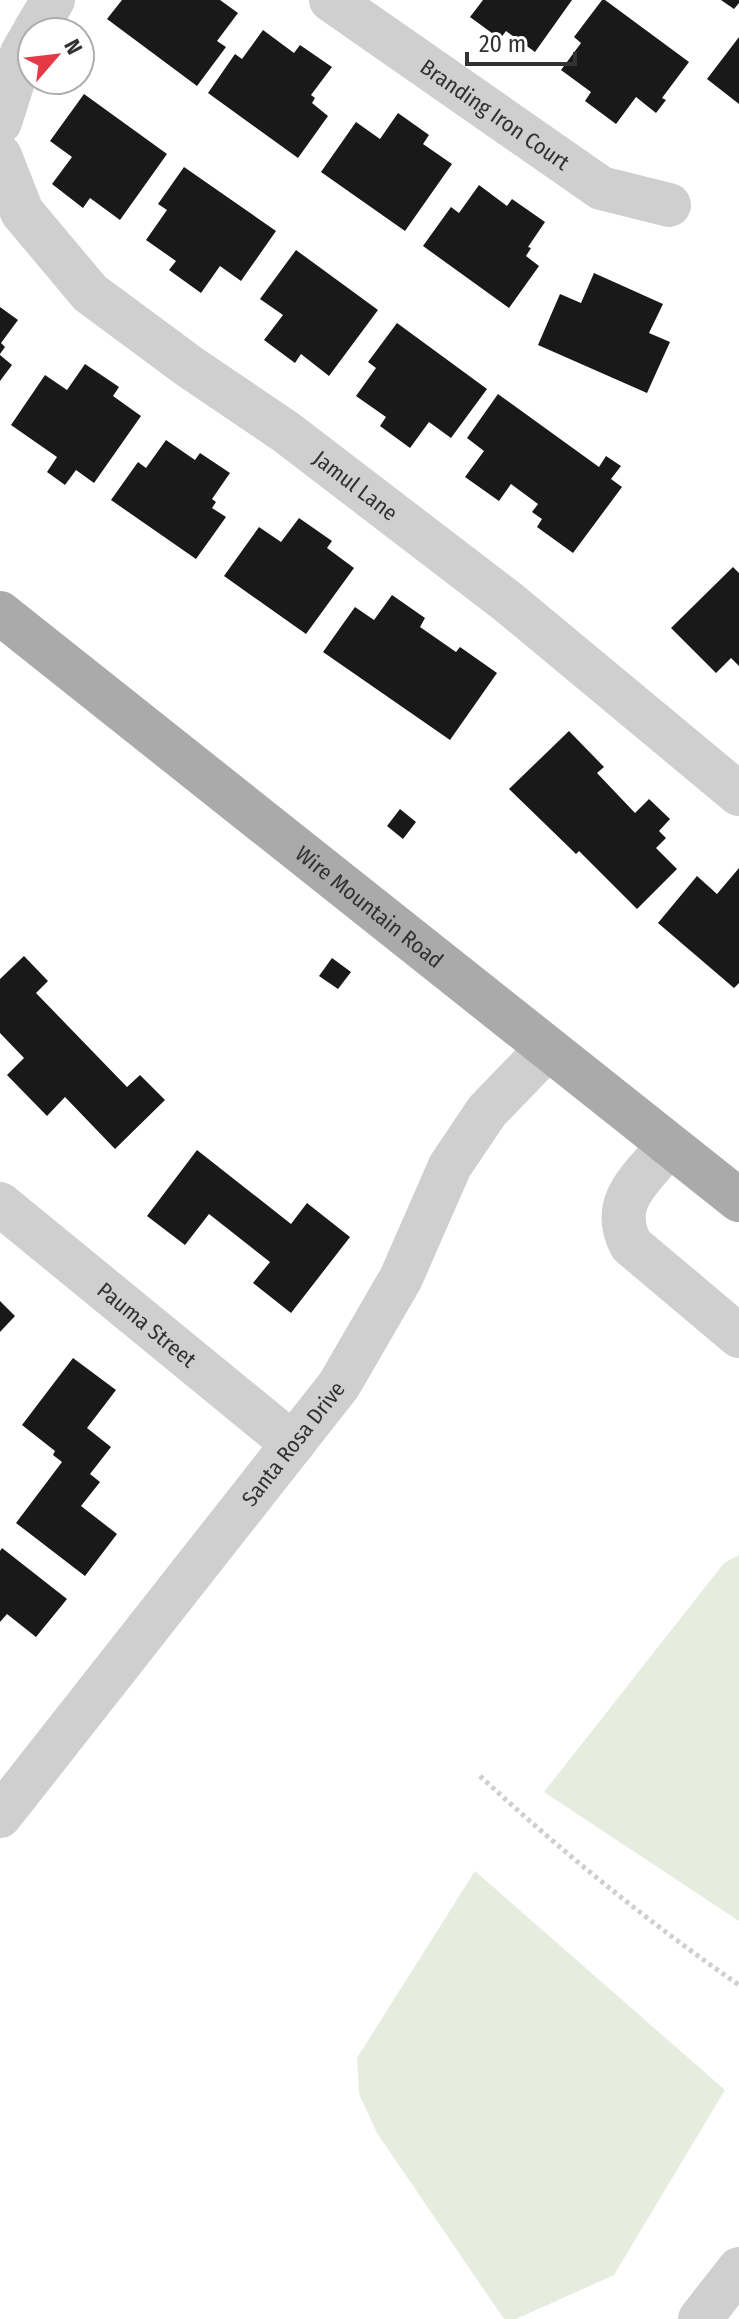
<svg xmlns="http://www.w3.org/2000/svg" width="739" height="2319" font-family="'Fira Sans Condensed',sans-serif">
<rect width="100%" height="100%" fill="#fff"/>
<path fill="#e6ecde" d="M739,1555V1921L544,1792L724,1563Z
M475,1871L725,2090L614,2275L516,2319H504L377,2133L359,2094L357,2058Z"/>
<path fill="#191919" d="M122,0H220L238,13L217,41L226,47L197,86L107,19Z
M483,0H572L535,52L506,31L500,39L470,17Z
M602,0H605L689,62L662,98L666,100L656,113L636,97L616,124L585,101L591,92L561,70L581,43L574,37Z
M721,0H739V3L734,9Z
M263,30L294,53L300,45L332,67L311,95L315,98L312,103L328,116L298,158L208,93L235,54L242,59Z
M739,37V104L707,79Z
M84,94L167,154L120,220L90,198L83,208L52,184L72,157L50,141Z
M398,113L429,135L423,144L452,164L405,231L321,172L356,122L380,139Z
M184,167L276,231L241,281L220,266L201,293L169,270L176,261L146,240L167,210L158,204Z
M479,185L507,206L512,199L545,222L528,247L531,248L526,256L539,266L509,308L423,246L451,207L459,213Z
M296,250L378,310L329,376L301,354L295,363L264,340L283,315L260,299Z
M594,273L663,304L649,333L670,342L647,393L538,345L560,294L581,303Z
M0,307L18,320L1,343L5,347L0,354Z
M397,323L487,389L451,438L429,422L410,448L380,426L386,417L356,396L376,368L368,362Z
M0,355L12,365L0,381Z
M85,364L119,387L113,396L141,416L94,483L76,470L65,485L47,472L57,457L11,425L45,375L67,390Z
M498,394L599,467L606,456L621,466L611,479L622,487L573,553L537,527L542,519L532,512L538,504L511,484L499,501L465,477L484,451L467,438Z
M166,440L195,460L200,453L230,473L212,499L216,502L212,508L226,517L196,559L111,500L138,462L146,468Z
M299,518L332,541L327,548L354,568L306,634L224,576L259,527L281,542Z
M733,567L739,573V666L731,658L716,673L671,628Z
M392,595L425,618L420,627L456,652L460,647L497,673L450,740L323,652L355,607L374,620Z
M569,731L604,767L597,773L635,813L649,799L670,819L659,831L666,838L656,848L677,869L637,909L579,851L576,854L509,789Z
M400,809L416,822L403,839L387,826Z
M739,868V983L734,988L658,923L697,876L717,894Z
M24,956L48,981L36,993L127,1087L140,1075L165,1100L115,1149L65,1097L47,1116L7,1075L24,1058L0,1033V979Z
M332,958L351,972L338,989L319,976Z
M197,1150L291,1224L307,1203L350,1237L291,1313L253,1283L270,1262L209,1214L185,1245L147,1216Z
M0,1301L15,1316L0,1332Z
M73,1358L116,1390L87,1428L111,1447L90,1474L100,1482L81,1506L117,1534L85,1576L16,1523L62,1462L53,1455L55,1451L22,1425Z
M2,1548L67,1599L36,1637L7,1614L0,1622V1551Z"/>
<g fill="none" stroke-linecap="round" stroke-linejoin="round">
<path stroke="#cfcfcf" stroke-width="5" stroke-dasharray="4 4" stroke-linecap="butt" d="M480,1776C561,1851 648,1922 739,1985"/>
<g stroke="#cfcfcf" stroke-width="44">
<path id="s1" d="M331,0L601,188L669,205"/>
<path d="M34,32L53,0"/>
<path d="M0,122L22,53L32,36"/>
<path id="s2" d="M0,156L22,212L90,293L190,367L286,432L508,602L739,794"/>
<path d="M669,1145C643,1178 608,1201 631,1245L739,1336"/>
<path id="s3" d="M0,1204L293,1444"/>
<path id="s4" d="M0,1816L339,1385L401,1278L450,1166L487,1111L547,1049"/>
<path d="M700,2319L739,2269"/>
</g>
<path stroke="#aaa" stroke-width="44" id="s5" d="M0,613L739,1200"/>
</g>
<g text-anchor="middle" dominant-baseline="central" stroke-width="8" stroke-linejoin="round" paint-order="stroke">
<g font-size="22" fill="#323232" stroke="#fff">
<text stroke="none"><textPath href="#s1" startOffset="200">Branding Iron Court</textPath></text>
<text stroke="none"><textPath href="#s2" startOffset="494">Jamul Lane</textPath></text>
<text stroke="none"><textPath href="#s5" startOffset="472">Wire Mountain Road</textPath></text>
<text stroke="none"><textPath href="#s3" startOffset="190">Pauma Street</textPath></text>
<text stroke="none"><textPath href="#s4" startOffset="474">Santa Rosa Drive</textPath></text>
</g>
</g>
<g transform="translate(56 56) rotate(62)"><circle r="38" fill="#ffffff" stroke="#adadad" stroke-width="2"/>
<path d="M0-6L14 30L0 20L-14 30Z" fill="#e53948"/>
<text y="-12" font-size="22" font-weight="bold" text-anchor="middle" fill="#323232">N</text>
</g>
<path d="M467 52v12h108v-12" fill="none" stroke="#323232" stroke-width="4"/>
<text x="479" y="52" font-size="24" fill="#323232" stroke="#ffffff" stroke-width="6" paint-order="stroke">20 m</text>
</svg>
